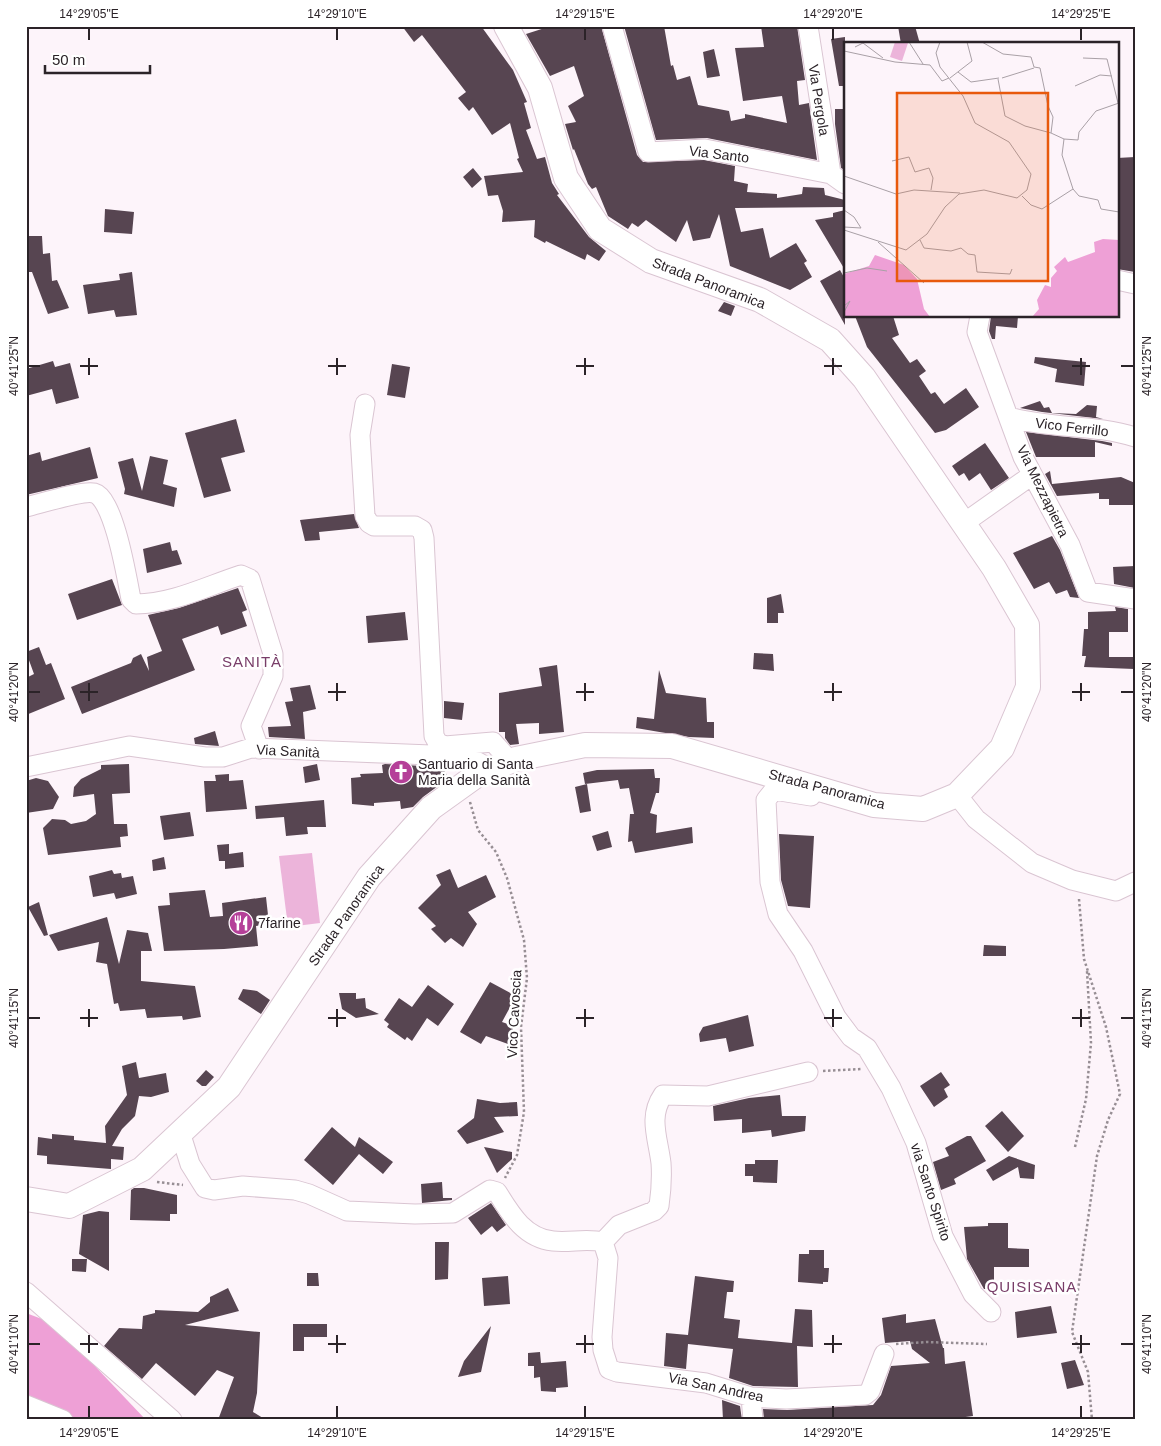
<svg xmlns="http://www.w3.org/2000/svg" width="1161" height="1446" font-family="Arial,sans-serif">
<rect width="100%" height="100%" fill="#fdf4fa"/>
<path fill="#ecb4da" d="M312,853L320,923L288,927L279,856Z"/>
<path fill="#eea0d6" d="M26,1313L55,1324L146,1420H26Z"/>
<path fill="#574551" d="M402,26H481L513,70L527,102L524,103L531,128L526,130L537,159L545,157L552,183L559,194L557,195L589,237L606,251L599,261L587,254L585,260L546,241L545,243L534,237L535,220L502,222L503,211L498,195L488,196L484,176L523,172L517,159L519,158L510,123L492,135L473,107L469,111L458,98L466,92L422,35L414,42Z
M551,26H601L637,155L643,162L704,160L735,166L734,181L748,184L747,192L777,194V198L802,194L803,187L824,188L825,195L845,200V207L735,208L741,232L763,228L770,258L796,243L807,261L804,263L812,277L790,290L730,266L719,214L710,238L693,241L687,220L676,242L646,220L638,227L632,223L628,229L608,216L596,187L592,189L588,184L574,149L573,150L565,124L576,122L568,106L584,96L574,66L550,76L526,34Z
M624,26H664L671,66L673,65L677,80L690,76L698,105L729,111L731,121L745,118V114L787,123L782,96L743,101L735,48L764,47L761,26H797L805,80L797,81L799,105L809,103L817,160L707,138L656,140Z
M898,26H915L920,44H901Z
M845,37V86H839L831,39Z
M714,49L720,76L707,78L703,52Z
M835,109H845V170L841,168L835,124Z
M1135,157V272L1117,269V158Z
M473,168L482,179L472,188L463,177Z
M105,209L134,212L132,234L104,232Z
M845,210V270L815,220L833,217V213Z
M26,236H42L43,254L50,253L52,281L57,280L69,308L48,314L32,272H26Z
M840,270L845,279V325L820,281Z
M132,272L137,315L116,317L114,310L88,314L83,285L120,280L119,274Z
M724,302L735,306L731,316L718,311Z
M855,316H893L899,335L892,338L910,363L917,359L926,371L919,376L931,394L935,392L944,404L966,388L979,407L946,430L935,433L867,347Z
M991,316H1018L1017,328L996,326L995,339H992L989,331Z
M1035,357L1086,362L1084,386L1055,382L1057,369L1034,363Z
M53,361L55,367L70,363L79,398L56,404L52,389L26,396V369Z
M392,364L410,367L405,398L387,395Z
M1040,401L1044,408L1049,407L1052,413L1076,414L1087,405L1097,406L1096,417L1103,419L1042,412L1020,408Z
M236,419L245,452L221,458L231,491L204,498L185,433Z
M1026,432L1102,441L1112,443V446L1095,442V457H1036Z
M985,443L1009,478L991,490L980,473L969,481L964,473L959,476L952,466Z
M90,447L98,478L26,495V456L40,452L42,461Z
M150,456L168,460L163,484L177,488L174,507L124,494L125,489L118,462L133,458L142,491Z
M1050,471L1052,484L1121,477L1135,483V505H1109V499H1099V493L1057,496L1045,474Z
M354,514L359,528L319,532L320,540L305,541L300,520Z
M1052,536L1060,550L1079,598L1070,597L1067,590L1056,594L1049,582L1034,589L1013,553Z
M170,542L172,551L177,550L182,564L147,573L143,549Z
M1135,566V588L1114,584L1113,567Z
M112,579L122,605L77,620L68,594Z
M238,588L247,610L242,612L247,626L221,635L218,626L182,639L195,670L82,714L71,687L131,663L133,658L141,654L149,671L147,657L162,651L148,615L179,608Z
M781,594L784,613H778V623H767V598Z
M1115,607L1128,609V632H1109V657H1134V669L1084,667L1086,656H1082L1084,629H1088V612L1116,611Z
M405,612L408,640L368,643L366,616Z
M39,647L46,665L51,663L65,699L26,715V678L34,674L26,652Z
M754,653L773,654L774,671L753,669Z
M557,665L564,732L539,734V723L516,724L519,744L510,745L505,738V732H499V693L542,686L539,668Z
M659,670L666,693L706,698L707,722H714V738L689,737L636,728L637,717L654,719Z
M310,685L316,709L303,712L305,739L269,737L268,727L291,726L285,702L293,701L290,688Z
M444,701L464,703L462,720L444,718Z
M215,731L219,746L195,744L194,738Z
M129,764L130,793L112,794L114,824H127L128,836L120,837L121,847L48,855L43,828L52,819L65,820L71,824L86,821L96,814L94,794L73,797L74,787L81,779L101,769V765Z
M317,764L320,780L305,783L303,767Z
M385,764L442,767L449,778L423,797L413,807L401,809L400,801L374,803V806L352,804L351,778L361,777L360,774L383,773L382,765Z
M654,769L655,778H660L659,793H656L650,813L657,815L656,833L692,827L693,843L635,853L632,841L628,842L630,814H634L629,788L620,789L618,780L585,784L583,773L597,770Z
M229,774V781L243,780L247,809L206,812L204,781H216L215,775Z
M36,778L48,781L59,797L53,809L26,813V781Z
M587,784L591,811L580,813L575,787Z
M324,800L326,827H307L308,834L286,836L284,817L256,819L255,806Z
M190,812L194,836L164,840L160,816Z
M608,831L612,847L597,851L592,836Z
M779,834L814,836L810,908L788,906L781,880Z
M229,844V854L243,852L244,867L225,869V861H219L217,845Z
M164,857L166,869L153,871L152,860Z
M450,869L458,888L486,875L496,897L468,912L477,924L463,947L451,938L445,943L431,929L436,926L418,908L441,885L436,875Z
M112,870L114,874L121,873L122,878L133,876L137,894L116,899L114,893L93,897L89,876Z
M205,890L210,917L223,916L222,903L266,897L269,924L256,926L258,946L224,949L164,951L158,906L170,905L169,893Z
M39,902L48,935L44,936L28,907Z
M107,917L119,964L127,930L148,933L152,951H141V981L195,986L201,1017L183,1020L182,1016L147,1018L145,1009L120,1011L118,1003L114,1004L107,964L96,962L99,942L58,951L49,935Z
M984,945L1006,946V956H983Z
M490,982L516,996L502,1022L514,1026L508,1044L486,1036L481,1044L460,1032Z
M428,985L454,1004L438,1026L427,1018L412,1041L407,1037L405,1040L387,1027L389,1024L384,1020L399,998L412,1007Z
M243,989L257,991L270,1000L261,1014L238,999Z
M339,993H356V999L365,998L366,1008L379,1014L356,1018L342,1009Z
M748,1015L754,1046L729,1052L726,1038L700,1042L699,1034L703,1027Z
M136,1062L139,1078L166,1073L169,1092L151,1097L139,1096L135,1116L122,1129L112,1146L124,1147L123,1160L111,1159V1169L47,1164V1156L37,1155L38,1137L52,1139V1134L74,1136V1140L106,1143L105,1126L127,1095L122,1066Z
M206,1070L214,1077L206,1086H202L196,1081Z
M941,1072L950,1085L944,1089L948,1097L934,1107L920,1086Z
M780,1095L782,1116H806L805,1131L772,1137L771,1130L742,1133V1119L714,1121L713,1106L749,1098Z
M477,1099L500,1103L517,1102L518,1116L494,1117L504,1132L467,1144L457,1131L474,1118Z
M1002,1111L1024,1136L1008,1152L985,1126Z
M332,1127L355,1147L359,1137L393,1162L383,1174L359,1154L333,1185L304,1160Z
M967,1136H971L986,1161L954,1179L956,1184L941,1190L933,1162L949,1156L945,1148Z
M484,1147L512,1152V1159L497,1173Z
M1009,1156L1035,1165L1034,1179L1020,1178L1018,1167L993,1181L986,1170Z
M755,1160H778L777,1183L753,1182V1176H745V1164H755Z
M442,1182L443,1198H452V1200L422,1203L421,1184Z
M134,1188H144L177,1195V1214H170V1221L130,1220L131,1190Z
M491,1203L506,1225L497,1232L492,1226L481,1235L468,1218Z
M99,1211L109,1212V1271L79,1254L83,1215Z
M988,1223H1008V1248L1029,1249V1267H994V1282L987,1284V1289H984L967,1259L964,1227L988,1226Z
M435,1242H449L448,1279L435,1280Z
M809,1250H824V1268H829L828,1282H823V1284L798,1282L799,1254H809Z
M72,1259H87L86,1272L72,1271Z
M307,1273H318L319,1286H307Z
M508,1276L510,1304L484,1306L482,1278Z
M695,1276L734,1281L733,1292H727L724,1318L740,1320L738,1338L792,1343L795,1309L812,1310L813,1347L797,1346L798,1387L753,1386L729,1378L733,1349L688,1344L686,1369L664,1366L666,1333L688,1335Z
M228,1288L239,1311L185,1325L260,1332L257,1393L253,1412L266,1420H218L234,1377L217,1370L195,1396L156,1363L142,1379L104,1346L119,1328L142,1329L143,1316L155,1313V1310L198,1312L210,1302V1297Z
M1051,1306L1057,1333L1017,1338L1015,1312Z
M906,1314V1323L935,1319L943,1348H944L945,1364L965,1361L973,1416L943,1420H764L763,1409L787,1410L873,1405L881,1395L891,1366L930,1363L912,1349L910,1341L885,1343L882,1318Z
M293,1324H327V1337H304V1351H293Z
M491,1326L481,1372L458,1377L464,1361Z
M540,1352L541,1363L566,1361L568,1387L556,1388V1392L541,1391L540,1377L534,1378V1366H528V1353Z
M1075,1360L1084,1385L1067,1389L1061,1363Z
M722,1400L740,1406L742,1420H723Z"/>
<g fill="none" stroke-linecap="round" stroke-linejoin="round">
<g stroke="#dac5d2" stroke-width="21">
<path id="minor" d="M612,26L648,152L705,149L831,174L845,184
M808,26L831,174
M1117,280L1135,284
M980,316L977,332L1023,457L1070,545L1088,592L1135,599
M365,404L360,435L365,516L369,523L374,526H415L422,530L424,538L434,736L438,743L445,746L493,742L510,761
M1009,417C1050,429 1094,424 1135,437
M26,507C39,504 83,490 94,493C114,498 127,579 131,599L136,604C172,604 207,586 241,575L250,579L273,654V676L251,726L259,749
M964,523L1032,475
M26,767L129,746L205,757H223L251,748L431,755L470,758L491,769
M957,795L976,819L1032,863L1072,880L1116,891L1135,882
M811,796L774,790L766,800L770,882L778,914L803,951L836,1017L851,1037L867,1048L891,1088L916,1143L943,1236L973,1294L991,1312
M180,1132L190,1164L205,1188L214,1190L243,1186L295,1190L309,1194L347,1211L415,1214L453,1213L490,1190L497,1192C510,1213 524,1238 553,1241C570,1243 586,1238 603,1242L608,1258L602,1337L603,1350L609,1369L617,1372L706,1383L751,1397L786,1399L865,1395L870,1391L884,1354
M603,1242L619,1225L654,1211L659,1206C661,1192 662,1177 661,1163C658,1138 648,1117 663,1095L708,1096L808,1072
M26,1292L172,1420
M751,1397L753,1420
M26,1405L63,1420"/>
</g>
<g stroke="#dac5d2" stroke-width="26">
<path id="major" d="M26,1199L69,1206L142,1169L229,1087L369,877L431,808L477,775L516,759L585,745L672,746L874,805L923,809L957,795L1002,748L1028,687L1027,625L994,568L864,378L830,340L760,300L651,261L600,229L566,178L540,88L506,26"/>
</g>
<path stroke="#978e94" stroke-width="2.5" stroke-dasharray="2.5 2.5" stroke-linecap="butt" d="M470,802L478,830L496,852L507,878L524,940L527,978L521,1027L524,1112L517,1155L505,1178
M1079,899L1084,959L1106,1027L1120,1094L1108,1120L1097,1156L1072,1332L1088,1372L1092,1420
M823,1071L862,1069
M1075,1147L1086,1099L1091,1043L1087,971
M157,1182L183,1185
M896,1344L927,1342L987,1344"/>
<use href="#minor" stroke="#fff" stroke-width="19"/>
<use href="#major" stroke="#fff" stroke-width="24"/>
</g>
<path fill="none" stroke="#2b2328" stroke-width="2" d="M89,28V40M337,28V40M585,28V40M833,28V40M1081,28V40M89,358V375M337,358V375M585,358V375M833,358V375M1081,358V375M28,366H40M80,366H98M328,366H346M576,366H594M824,366H842M1072,366H1090M1121,366H1134M89,683V701M337,683V701M585,683V701M833,683V701M1081,683V701M28,692H40M80,692H98M328,692H346M576,692H594M824,692H842M1072,692H1090M1121,692H1134M89,1009V1027M337,1009V1027M585,1009V1027M833,1009V1027M1081,1009V1027M28,1018H40M80,1018H98M328,1018H346M576,1018H594M824,1018H842M1072,1018H1090M1121,1018H1134M89,1335V1353M337,1335V1353M585,1335V1353M833,1335V1353M1081,1335V1353M28,1344H40M80,1344H98M328,1344H346M576,1344H594M824,1344H842M1072,1344H1090M1121,1344H1134M89,1406V1418M337,1406V1418M585,1406V1418M833,1406V1418M1081,1406V1418"/>
<defs>
<g id="church-disc" transform="scale(1.25)"><circle r="9.5" fill="#b54099" stroke="#fff"/><path d="M-1.2-6h2.4v3.5h3.3v2.4h-3.3V6h-2.4V-.1h-3.3v-2.4h3.3Z" fill="#fff"/></g>
<g id="restaurant-disc" transform="scale(1.25)"><circle r="9.5" fill="#b54099" stroke="#fff"/><path d="M-5-6h1v4h1v-4h1v4h1v-4h1v5L-1.5 .5V6h-2V.5L-5-1ZM5-6V6H3V1.5H1.5Q1.5-4 5-6Z" fill="#fff"/></g>
</defs>
<g fill-rule="evenodd">
<use href="#church-disc" x="401" y="772"/>
<use href="#restaurant-disc" x="241" y="923"/>
</g>
<g text-anchor="middle" dominant-baseline="central" stroke-width="5" stroke-linejoin="round" paint-order="stroke">
<g font-size="14" fill="#2b2328" stroke="#fff">
<text transform="translate(819 100) rotate(81)">Via Pergola</text>
<text transform="translate(719 154) rotate(7)">Via Santo</text>
<text transform="translate(709 283) rotate(21)">Strada Panoramica</text>
<text transform="translate(1072 427) rotate(7)">Vico Ferrillo</text>
<text transform="translate(1043 491) rotate(64)">Via Mezzapietra</text>
<text transform="translate(288 751) rotate(3)">Via Sanità</text>
<text transform="translate(827 789) rotate(15)">Strada Panoramica</text>
<text transform="translate(346 915) rotate(-55)">Strada Panoramica</text>
<text transform="translate(514 1014) rotate(-87)">Vico Cavoscia</text>
<text transform="translate(931 1192) rotate(72)">via Santo Spirito</text>
<text transform="translate(716 1387) rotate(12)">Via San Andrea</text>
</g>
<g font-size="14" fill="#2b2328" stroke="#fff" text-anchor="start">
<text x="418" y="764">Santuario di Santa<tspan x="418" dy="16">Maria della Sanità</tspan></text>
<text x="258" y="923">7farine</text>
</g>
<g font-size="15" letter-spacing="1" fill="#783d68" stroke="#fff">
<text x="252" y="661">SANITÀ</text>
<text x="1032" y="1286">QUISISANA</text>
</g>
</g>
<g transform="translate(844 42)">
<rect width="275" height="275" fill="#fdf4fa"/>
<path d="M51,0L64,1L58,19L46,15Z" fill="#ecb4da"/>
<path d="M259,197L275,198V275H188L195,267L193,258L201,243L207,245V236L213,229L210,225L221,215L224,220L251,210L250,200ZM31,213L60,223L73,237L80,267L86,275H0V232L25,224Z" fill="#eea0d6"/>
<path fill="none" stroke="#a9a0a6" stroke-width="1" d="M65,0L79,22M138,0L159,12L187,15L190,25L196,26L204,64L209,75L207,91L220,97L218,113L229,147L235,154L254,158L257,167L275,170M11,5L19,1L39,16M0,9L51,20L86,23L98,39L105,36M239,16L263,17L274,61M114,30L127,40L155,36M106,36L128,19L123,0M158,36L190,26M154,37L161,74L181,84L207,91M231,44L256,33L268,34M220,97L234,98L235,90L252,69L275,61M48,119L65,115L71,130L85,126L89,136L87,148M0,134L52,152L70,148L116,151M178,154L187,163L198,167L229,147M0,168L10,175L17,186L0,185M0,188L62,208L83,192L101,165L115,152L140,148L173,156L183,148L187,132L165,100L131,81L119,54L96,25L92,11L96,0M76,198L80,206L107,209L117,206L124,212L131,213L133,230L166,232L168,227M34,200L80,241M0,231L23,226L43,229M0,264L6,259L0,270"/>
<path fill="#e8590c" fill-opacity="0.15" stroke="#e8590c" stroke-width="2.5" d="M53,51H204V239H53Z"/>
<rect width="275" height="275" fill="none" stroke="#2b2328" stroke-width="2.5"/>
</g>
<rect width="1161" height="1446" fill="none" stroke="#ffffff" stroke-width="55"/>
<path d="M45 65v8h105v-8" fill="none" stroke="#2b2328" stroke-width="2.5"/>
<text x="52" y="65" font-size="15" fill="#2b2328" stroke="#ffffff" stroke-width="4" paint-order="stroke">50 m</text>
<rect x="28" y="28" width="1106" height="1390" fill="none" stroke="#2b2328" stroke-width="2"/>
<g font-size="12" text-anchor="middle" fill="#2b2328">
<text x="89" y="18">14°29'05"E</text>
<text x="337" y="18">14°29'10"E</text>
<text x="585" y="18">14°29'15"E</text>
<text x="833" y="18">14°29'20"E</text>
<text x="1081" y="18">14°29'25"E</text>
<text transform="translate(14 366) rotate(-90)" y="4">40°41'25"N</text>
<text transform="translate(1147 366) rotate(-90)" y="4">40°41'25"N</text>
<text transform="translate(14 692) rotate(-90)" y="4">40°41'20"N</text>
<text transform="translate(1147 692) rotate(-90)" y="4">40°41'20"N</text>
<text transform="translate(14 1018) rotate(-90)" y="4">40°41'15"N</text>
<text transform="translate(1147 1018) rotate(-90)" y="4">40°41'15"N</text>
<text transform="translate(14 1344) rotate(-90)" y="4">40°41'10"N</text>
<text transform="translate(1147 1344) rotate(-90)" y="4">40°41'10"N</text>
<text x="89" y="1437">14°29'05"E</text>
<text x="337" y="1437">14°29'10"E</text>
<text x="585" y="1437">14°29'15"E</text>
<text x="833" y="1437">14°29'20"E</text>
<text x="1081" y="1437">14°29'25"E</text>
</g>
</svg>
